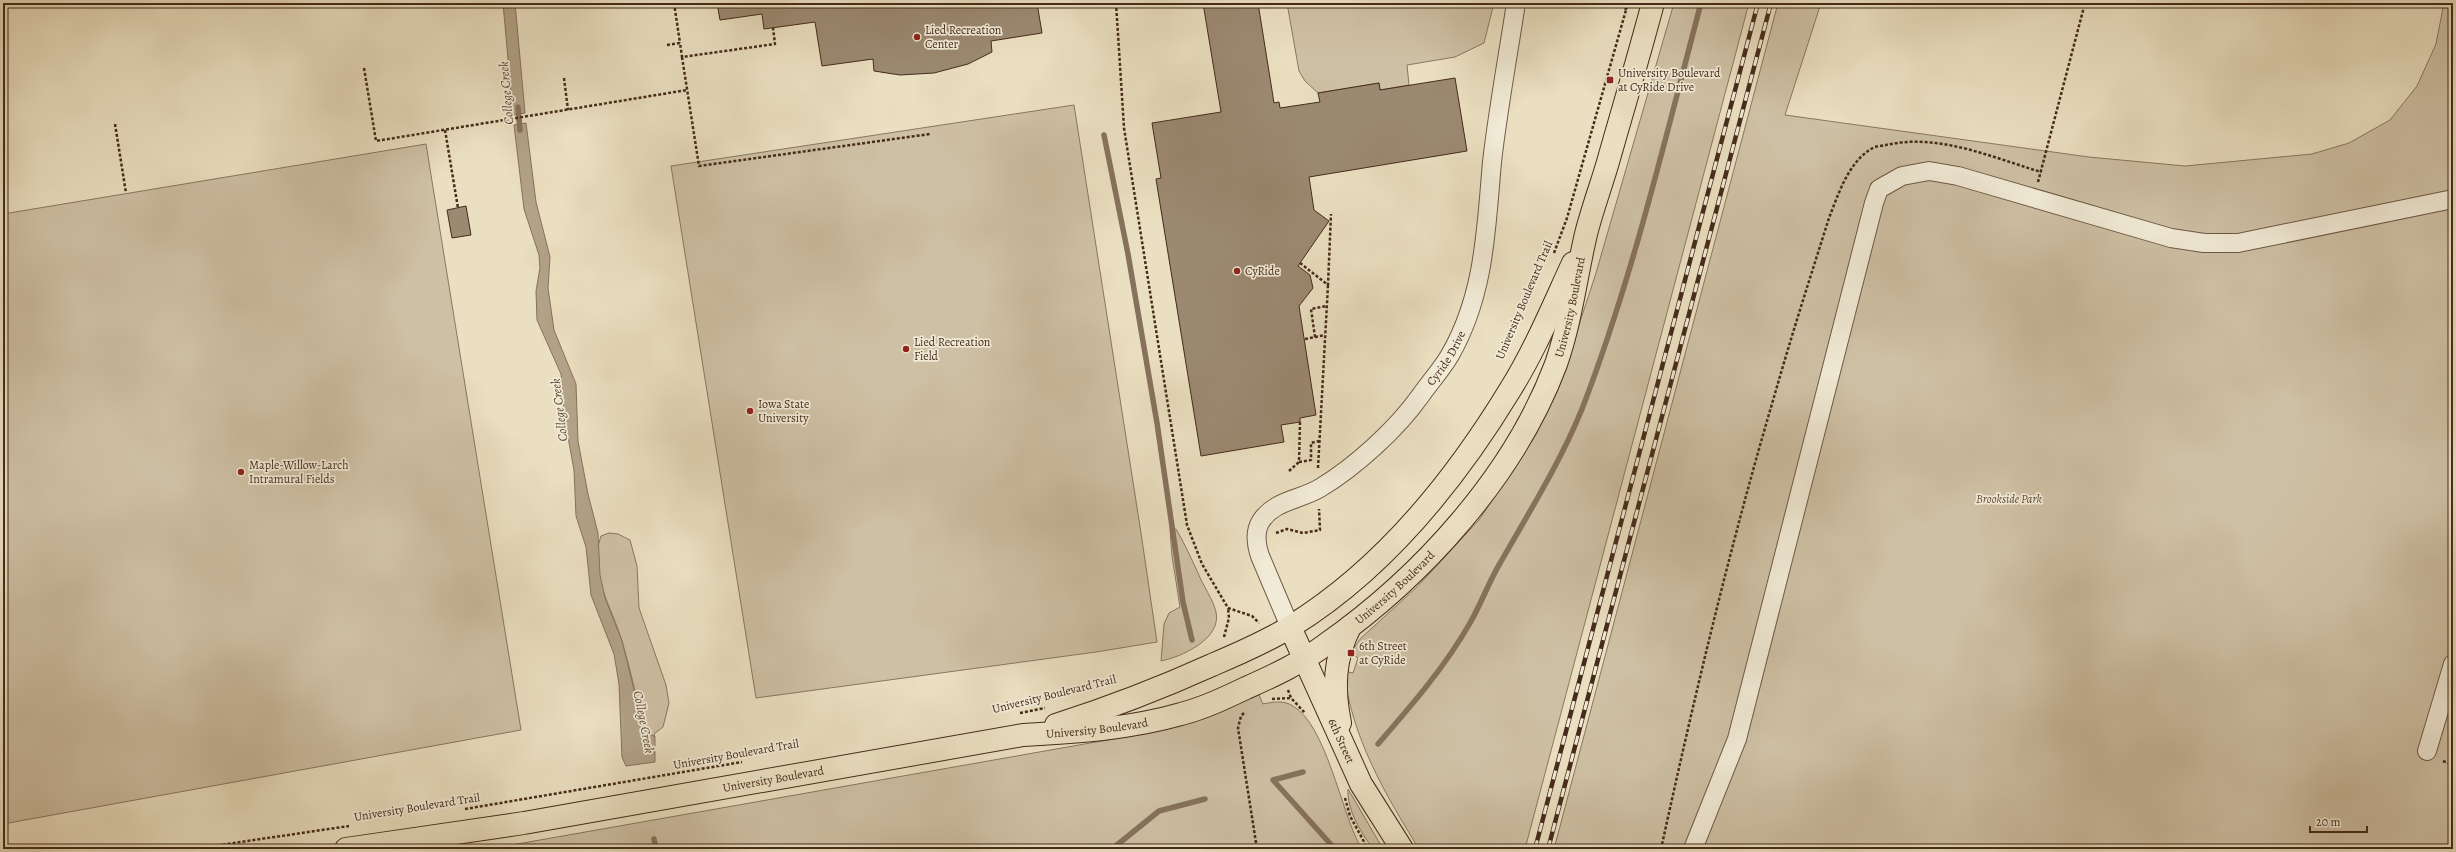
<svg xmlns="http://www.w3.org/2000/svg" width="2456" height="852" font-family="Alegreya,serif">
<rect width="100%" height="100%" fill="#eadfc0"/>
<filter id="stains"><feTurbulence type="fractalNoise" baseFrequency=".005" numOctaves="4"/><feColorMatrix values="0 0 0 0 .2 0 0 0 0 .09 0 0 0 0 .02 0 0 0 .5 -.17"/></filter>
<radialGradient id="worn" r=".72"><stop offset=".6" stop-color="#630" stop-opacity="0"/><stop offset="1" stop-color="#630" stop-opacity=".3"/></radialGradient>
<path fill="#cec0a4" stroke="#8a7660" d="M1287,3H1494L1484,43L1455,57L1407,65L1409,85L1380,90L1379,83L1318,93L1305,81L1299,71Z
M1674,3H1749L1525,849H1419C1385,794 1351,736 1344,671L1353,673L1358,658L1350,653L1361,638L1417,587L1479,520L1527,448L1560,383L1596,273Z
M1778,3H1821L1785,115L2089,157L2185,166L2312,154L2349,143L2390,120L2417,86L2436,44L2444,3H2453V849H1554Z
M1074,105L1141,533L1157,642L1096,652L756,698L671,166Z
M426,144L521,730L3,824V214Z
M1170,529H1176C1185,544 1191,558 1198,573C1203,586 1213,599 1216,612C1222,639 1181,657 1161,661L1164,624L1169,613L1180,607L1172,556Z
M609,533L618,534L630,540L637,566L639,608L666,685L669,703L663,727L654,734L655,737L647,732L642,722C636,695 630,668 622,641C612,608 588,572 601,536Z
M1259,695L1263,704C1273,702 1284,700 1293,706C1326,725 1341,811 1360,846L1356,849H489L1147,733Z
M1348,789L1383,849H1373C1361,832 1347,811 1348,789Z"/>
<path fill="#b2a288" stroke="#86725c" d="M503,3H515L525,113L513,115Z
M526,123L536,202L550,257L548,288L554,330L576,384L578,441L588,494L598,533L600,575L605,598L622,641L642,722L647,732L655,737V762L626,766L622,757L619,684L614,654L591,595L586,547L576,516L574,470L564,415L561,374L537,320L536,291L540,268L539,255L524,209L514,125Z"/>
<g fill="none" stroke-linecap="round" stroke-linejoin="round">
<path stroke="#86725c" stroke-width="5.5" d="M518,107L520,130
M1104,135L1128,254L1157,423L1183,602L1192,640
M1378,744C1411,706 1445,667 1470,623C1481,604 1488,584 1499,565C1528,514 1560,463 1582,409C1633,277 1665,139 1701,3
M1303,772L1273,780L1335,849
M654,839L656,849
M1112,849L1159,811L1205,799"/>
</g>
<path fill="#9b8971" stroke="#452b1b" d="M717,3H1037L1042,33L991,41L992,52L968,64L934,73L900,75L874,71L873,59L822,66L815,22L764,29L762,14L720,20Z
M1203,3H1258L1274,103L1279,102L1280,108L1320,102L1318,93L1379,83L1380,90L1455,78L1467,151L1309,177L1314,210L1329,221L1298,266L1310,275L1313,288L1299,306L1316,415L1300,418V422L1281,425L1284,442L1201,456L1156,179L1161,178L1152,123L1221,112Z
M466,206L471,235L452,238L447,210Z"/>
<g fill="none" stroke-linecap="round" stroke-linejoin="round">
<g stroke="#6e5844" stroke-width="20">
<g id="minor">
<path id="s1" d="M1290,627L1260,556C1256,544 1254,532 1261,521C1275,500 1300,500 1320,488C1355,467 1397,429 1421,395C1430,382 1442,369 1450,355C1485,294 1486,229 1492,162C1498,109 1508,56 1516,3"/>
<path d="M2427,751L2453,664"/>
<path d="M1693,849L1737,739L1874,203L1879,189L1902,176L1929,171L1958,176L2171,238L2204,243H2238L2453,199"/>
</g>
</g>
<g stroke="#452b1b" stroke-width="24">
<g id="major">
<path id="s2" d="M1290,627L1361,784L1402,849"/>
<path d="M1340,723C1333,689 1334,658 1350,627"/>
<path d="M1056,725C1109,708 1161,688 1212,665C1238,654 1266,642 1290,627C1383,570 1454,482 1510,390C1535,350 1553,306 1573,263"/>
<path id="s3" d="M346,849L524,823L1023,735C1076,732 1129,729 1181,714C1204,708 1225,698 1246,688C1273,676 1301,663 1325,645C1422,577 1514,476 1556,364C1571,321 1576,277 1586,234C1592,210 1601,186 1608,162C1623,109 1639,56 1653,3"/>
</g>
</g>
<path stroke="#452b1b" stroke-width="2.5" stroke-dasharray="3 2" stroke-linecap="butt" d="M674,3L680,43
M1116,3L1124,128L1187,525L1202,564L1228,608L1252,616L1259,623
M1624,3L1626,10
M667,45L680,43L682,57L775,44L773,28
M682,57L699,166L930,134
M364,68L376,141L687,90
M564,78L568,110
M115,124L126,193
M445,130L458,208
M2038,182L2085,3
M1554,253L1567,218L1628,3
M1300,263L1328,285L1331,214
M1315,337L1325,335
M1305,339L1315,337L1311,309L1326,306
M1300,422L1299,462L1311,460V443L1319,441
M1318,468L1328,285
M1289,471L1299,462
M1276,533L1287,529L1303,533L1320,530L1319,509
M1224,637L1229,618L1228,608
M1288,690L1291,698L1305,713
M1272,699L1291,698
M1020,713L1045,708
M1244,713L1241,716L1238,728L1257,849
M2443,761L2453,765
M1345,798L1350,816L1368,849
M465,809L742,762
M193,849L349,826
M1661,849C1694,698 1730,546 1774,397C1791,337 1810,278 1829,218C1838,195 1848,163 1871,149C1875,146 1882,146 1886,145C1938,133 1991,157 2041,172"/>
<use href="#minor" stroke="#f1ead6" stroke-width="18"/>
<use href="#major" stroke="#eadfc0" stroke-width="22"/>
<g stroke="#452b1b" stroke-width="4.5">
<path id="rail" d="M1535,849L1758,3
M1548,849L1771,3"/>
</g>
<use href="#rail" stroke="#f1ead6" stroke-width="3" stroke-dasharray="9" stroke-linecap="butt"/>
</g>
<g fill="#8f2418" stroke="#f1ead6" stroke-width="1.5">
<circle cx="917" cy="37" r="4"/>
<rect x="1606" y="76" width="8" height="8" rx="2"/>
<circle cx="1237" cy="271" r="4"/>
<circle cx="906" cy="349" r="4"/>
<circle cx="750" cy="411" r="4"/>
<circle cx="241" cy="472" r="4"/>
<rect x="1347" y="649" width="8" height="8" rx="2"/>
</g>
<g text-anchor="middle" dominant-baseline="central" stroke-width="3.5" stroke-linejoin="round" paint-order="stroke">
<g font-size="12" fill="#452b1b" stroke="#f1ead6" text-anchor="start">
<text x="925" y="30">Lied Recreation<tspan x="925" dy="14">Center</tspan></text>
<text x="1618" y="73">University Boulevard<tspan x="1618" dy="14">at CyRide Drive</tspan></text>
<text x="1245" y="271">CyRide</text>
<text x="914" y="342">Lied Recreation<tspan x="914" dy="14">Field</tspan></text>
<text x="758" y="404">Iowa State<tspan x="758" dy="14">University</tspan></text>
<text x="249" y="465">Maple-Willow-Larch<tspan x="249" dy="14">Intramural Fields</tspan></text>
<text x="1359" y="646">6th Street<tspan x="1359" dy="14">at CyRide</tspan></text>
</g>
<g font-size="12" fill="#452b1b" stroke="#f1ead6">
<text transform="translate(1524 300) rotate(-67)">University Boulevard Trail</text>
<text stroke="none"><textPath href="#s3" startOffset="1434">University Boulevard</textPath></text>
<text stroke="none"><textPath href="#s1" startOffset="365">Cyride Drive</textPath></text>
<text stroke="none"><textPath href="#s3" startOffset="1097">University Boulevard</textPath></text>
<text transform="translate(1054 694) rotate(-14)">University Boulevard Trail</text>
<text stroke="none"><textPath href="#s3" startOffset="761">University Boulevard</textPath></text>
<text stroke="none"><textPath href="#s2" startOffset="125">6th Street</textPath></text>
<text transform="translate(736 754) rotate(-10)">University Boulevard Trail</text>
<text stroke="none"><textPath href="#s3" startOffset="433">University Boulevard</textPath></text>
<text transform="translate(417 807) rotate(-9)">University Boulevard Trail</text>
</g>
<g font-size="12" font-style="italic" fill="#604936" stroke="#f1ead6">
<text x="2009" y="499">Brookside Park</text>
</g>
<g font-size="13" font-style="italic" fill="#604936" stroke="#f1ead6">
<text transform="translate(506 93) rotate(-95)">College Creek</text>
<text transform="translate(559 410) rotate(-97)">College Creek</text>
<text transform="translate(644 722) rotate(79)">College Creek</text>
</g>
</g>
<rect width="2456" height="852" fill="none" stroke="#eadfc0" stroke-width="16"/>
<rect x="4" y="4" width="2448" height="844" fill="none" stroke="#452b1b" stroke-width="2"/>
<rect x="8" y="8" width="2440" height="836" fill="none" stroke="#452b1b"/>
<path d="M2310 826v6h57v-6" fill="none" stroke="#452b1b" stroke-width="2"/>
<text x="2316" y="826" font-size="12" fill="#452b1b" stroke="#f1ead6" stroke-width="3" paint-order="stroke">20 m</text>
<rect width="100%" height="100%" filter="url(#stains)"/>
<rect width="100%" height="100%" fill="url(#worn)"/>
</svg>
